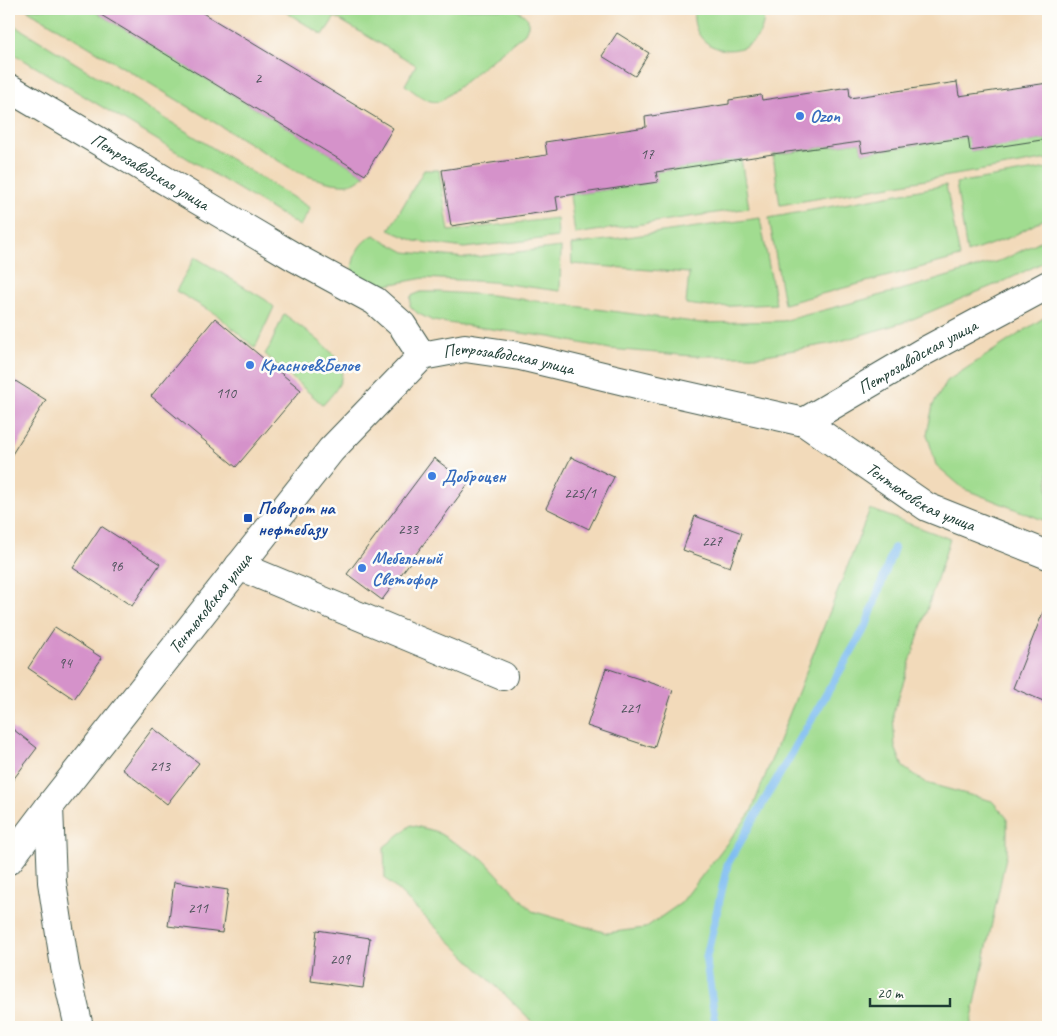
<svg xmlns="http://www.w3.org/2000/svg" width="1057" height="1036" font-family="Caveat,sans-serif">
<rect width="100%" height="100%" fill="#fdfcf7"/>
<filter id="ink" filterUnits="userSpaceOnUse"><feTurbulence type="fractalNoise" baseFrequency=".02" numOctaves="2"/><feDisplacementMap in="SourceGraphic" scale="10" xChannelSelector="R" yChannelSelector="G"/><feConvolveMatrix kernelMatrix="1 2 1 2 8 2 1 2 1" color-interpolation-filters="sRGB"/></filter>
<filter id="wash" filterUnits="userSpaceOnUse"><feTurbulence type="fractalNoise" baseFrequency=".0096" numOctaves="4" result="noise"/><feDisplacementMap in="SourceGraphic" scale="20" xChannelSelector="R" yChannelSelector="G"/><feGaussianBlur stdDeviation="1.12" result="paint"/><feColorMatrix in="noise" values="0 0 0 0 0 0 0 0 0 0 0 0 0 0 0 0 0 1.4 0 .05"/><feComposite in="paint" operator="in"/></filter>
<g filter="url(#wash)">
<rect width="100%" height="100%" fill="#f2daba"/>
<path fill="#a1dc90" stroke="#608c62" d="M26,9H91L365,175C362,177 359,180 355,182C342,189 310,177 297,172Z
M281,9H514L523,14L528,19V26L525,33L441,101C428,105 415,92 405,85L416,65L335,17L323,35Z
M694,9H763C772,62 688,65 694,9Z
M9,22L310,208L300,226L9,51Z
M968,137L971,151L1048,139V159L780,205L773,155L860,142L862,153Z
M741,159L749,208L575,234L570,195L657,182L656,172Z
M1048,168V217L1011,237L967,253L956,183Z
M424,170H439L449,231L557,218L558,237L464,248L415,241L389,230Z
M946,185L960,257L784,304L769,218Z
M760,218L776,304L710,307L686,304L689,273L572,264L571,245Z
M374,235L405,252L466,258L561,247L560,291L492,282L424,278L381,286H370L360,280L352,271C353,255 359,242 374,235Z
M1048,237V260L1011,278L908,321L834,343L760,356H693L610,349L550,337L433,321L417,313L410,306L411,296L421,292H439L491,295L701,323L783,321L919,285L1005,259Z
M195,257L266,300L274,307L255,348L217,315L176,291Z
M284,314C298,325 337,351 341,367C342,370 342,376 341,379C338,389 330,397 323,405L265,354L270,346Z
M1048,315V522L964,489L936,465L927,434L933,405L947,381Z
M870,509L950,539L893,714L895,747L903,767L926,783L992,801L1007,818V852L970,1027H538L385,878L384,847L411,825L435,831L484,860L532,911L607,933L645,928L681,903L751,812Z"/>
<g fill="none" stroke-linecap="round" stroke-linejoin="round">
<path stroke="#7fbdf2" stroke-width="8" d="M716,1027L706,959L728,863L866,626L894,548"/>
</g>
<g id="blocks">
<path fill="#d592ca" d="M91,9H196L393,128L365,175Z
M617,33L649,53L635,76L602,56Z
M957,82L959,96L1048,83V139L970,151L968,137L862,153L860,142L773,154L656,172L658,182L556,197L558,210L451,226L442,170L547,155L545,142L646,127L645,117L729,104V100L761,95L762,100L849,87L850,98Z
M215,318L301,390L236,467L151,396Z
M9,377L46,400L9,459Z
M571,457L614,477L589,529L546,508Z
M434,458L468,484L382,600L347,574Z
M695,516L742,533L730,567L683,550Z
M101,526L160,564L132,606L73,568Z
M1047,602H1048V703L1013,688Z
M55,627L102,658L74,699L28,668Z
M606,668L673,690L654,748L587,726Z
M9,726L37,748L9,785Z
M153,728L199,763L167,804L122,769Z
M174,882L228,890L222,933L168,926Z
M317,930L370,938L363,988L311,981Z"/>
</g>
</g>
<g filter="url(#ink)">
<use href="#blocks" fill-opacity="0" stroke="#3f5548" stroke-width="1"/>
<g fill="none" stroke-linecap="round" stroke-linejoin="round">
<g stroke="#3f5548" stroke-width="30">
<g id="minor">
<path id="s1" d="M9,88L296,258L375,301L402,325L422,356"/>
<path id="s2" d="M422,356L465,348L520,356L653,388L804,422L927,507L1048,555"/>
<path id="s3" d="M804,422L923,352L1048,285"/>
<path d="M239,566L503,676"/>
<path d="M49,807L52,882L65,967L79,1027"/>
<path id="s4" d="M9,860L49,807L331,450L422,356"/>
</g>
</g>
<use href="#minor" stroke="#fff" stroke-width="28"/>
</g>
</g>
<g fill="#3f7fe0" stroke="#fdfcf7" stroke-width="2">
<circle cx="800" cy="116" r="5"/>
<circle cx="250" cy="365" r="5"/>
<circle cx="432" cy="476" r="5"/>
<circle cx="362" cy="568" r="5"/>
</g>
<rect fill="#1a4fb4" stroke="#fdfcf7" stroke-width="2" x="243" y="513" width="10" height="10" rx="2.5"/>
<g text-anchor="middle" dominant-baseline="central" stroke-width="5" stroke-linejoin="round" paint-order="stroke">
<g font-size="15" fill="#4c525a">
<text x="258" y="78">2</text>
<text x="647" y="154">17</text>
<text x="226" y="393">110</text>
<text x="580" y="493">225/1</text>
<text x="408" y="529">233</text>
<text x="712" y="541">227</text>
<text x="116" y="566">96</text>
<text x="65" y="663">94</text>
<text x="630" y="708">221</text>
<text x="160" y="766">213</text>
<text x="198" y="908">211</text>
<text x="340" y="959">209</text>
</g>
<g font-size="18" font-weight="bold" fill="#366cbe" stroke="#fdfcf7" text-anchor="start">
<text x="810" y="116">Ozon</text>
<text x="260" y="365">Красное&amp;Белое</text>
<text x="442" y="476">Доброцен</text>
<text x="372" y="558">Мебельный<tspan x="372" dy="21">Светофор</tspan></text>
</g>
<g font-size="18" fill="#1f3d34" stroke="#fdfcf7">
<text stroke="none"><textPath href="#s1" startOffset="164">Петрозаводская улица</textPath></text>
<text stroke="none"><textPath href="#s3" startOffset="131">Петрозаводская улица</textPath></text>
<text stroke="none"><textPath href="#s2" startOffset="88">Петрозаводская улица</textPath></text>
<text stroke="none"><textPath href="#s2" startOffset="530">Тентюковская улица</textPath></text>
<text stroke="none"><textPath href="#s4" startOffset="326">Тентюковская улица</textPath></text>
</g>
<g font-size="18" font-weight="bold" fill="#164399" stroke="#fdfcf7" text-anchor="start">
<text x="258" y="508">Поворот на<tspan x="258" dy="21">нефтебазу</tspan></text>
</g>
</g>
<rect width="1057" height="1036" fill="none" stroke="#fdfcf7" stroke-width="30"/>
<path d="M870 998v8h80v-8" fill="none" stroke="#1f3d34" stroke-width="2.5"/>
<text x="877" y="998" font-size="15" fill="#1f3d34" stroke="#fdfcf7" stroke-width="4" paint-order="stroke">20 m</text>
</svg>
